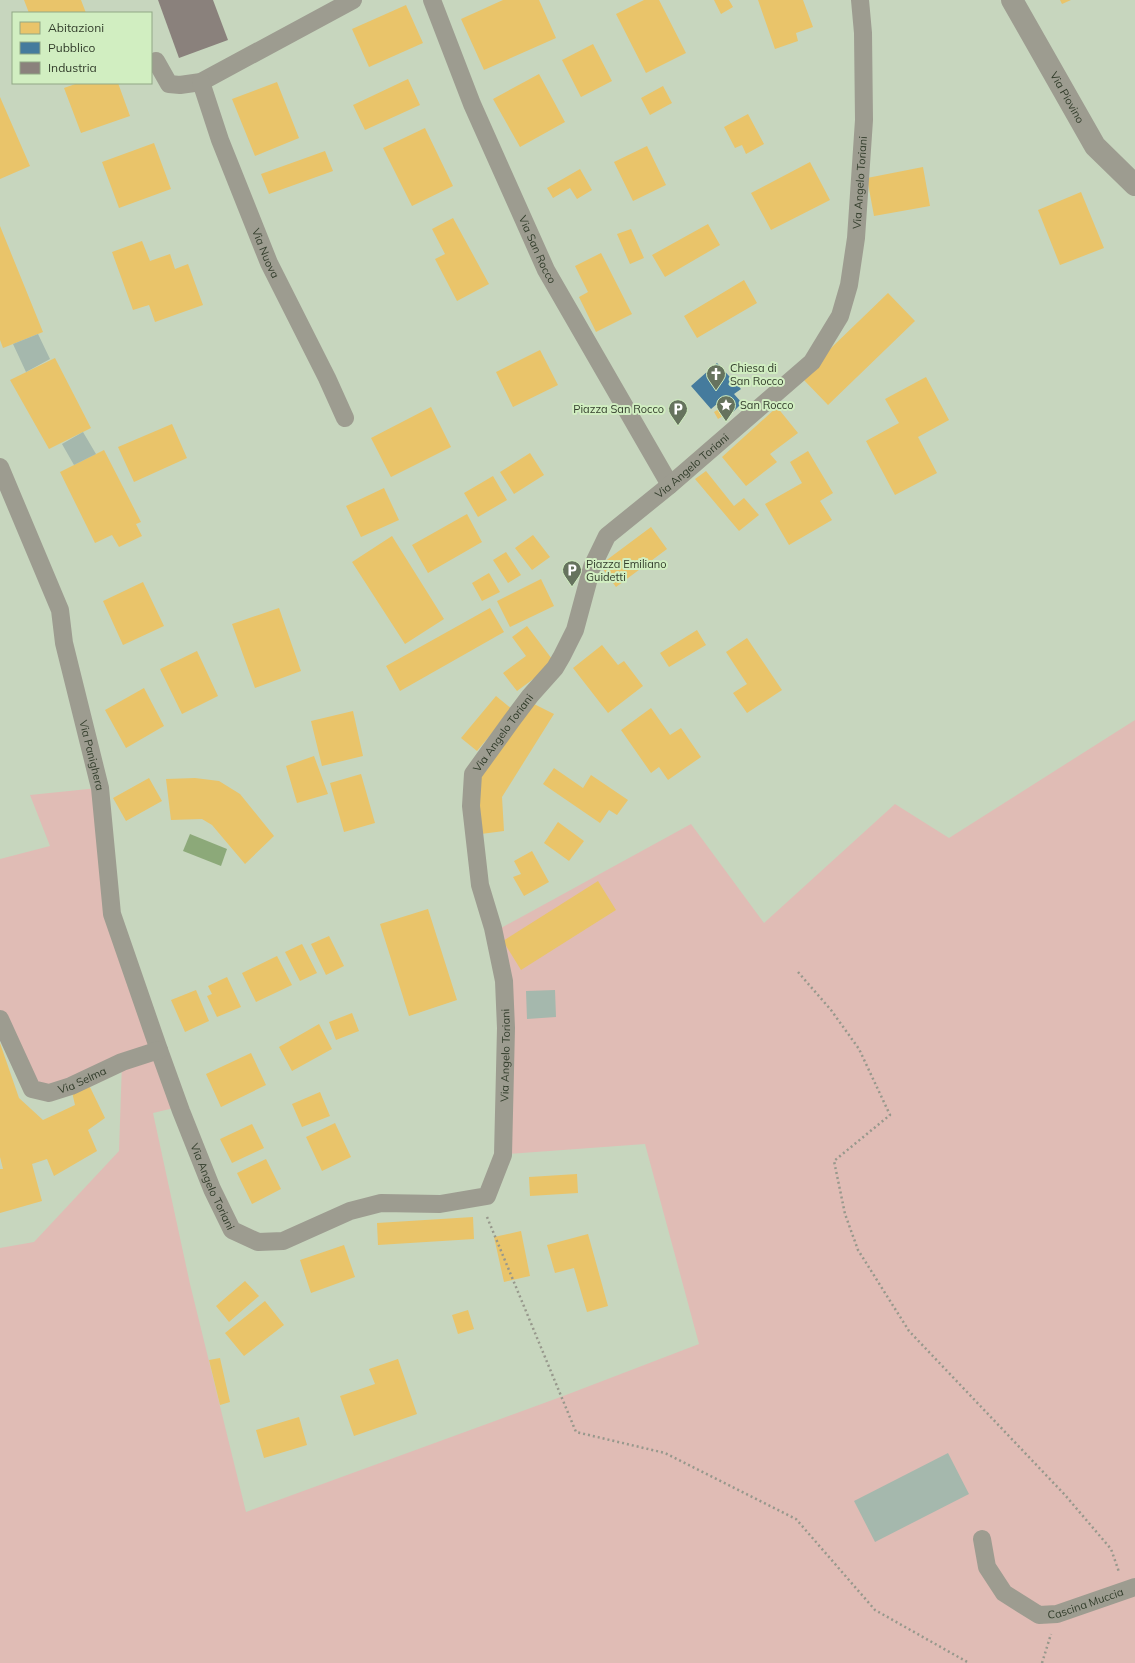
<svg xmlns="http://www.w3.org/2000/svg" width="1135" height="1663" font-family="Mulish,sans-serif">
<rect width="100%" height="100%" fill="#c7d6be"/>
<path fill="#e0bcb5" d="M1135,720V1663H0V1248L34,1242L119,1151L122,1063L32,1089L0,1019V859L50,846L30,795L98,788L110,912L178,1107L153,1113L190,1284L246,1512L566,1395L699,1344L645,1144L508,1154L501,928L691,824L764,923L895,804L949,838Z"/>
<path fill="#8ca979" d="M190,834L227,849L221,866L183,851Z"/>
<path fill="#e9c46a" d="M24,0H81L86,13H29Z
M503,0H539L556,38L484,70L461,19Z
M644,0H659L686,53L646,73L616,14Z
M714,0H729L733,7L721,14Z
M758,0H803L813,27L796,33L798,41L775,49Z
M1060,0H1071L1062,4Z
M406,5L423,43L369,67L352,29Z
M593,44L612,81L581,97L562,60Z
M539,74L565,122L520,147L493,99Z
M408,79L420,105L365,130L353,105Z
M277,82L299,138L255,156L232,99Z
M78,83H118L130,116L81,133L64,88Z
M663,86L672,103L650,115L641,98Z
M0,97L30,166L0,179Z
M748,114L764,144L746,154L742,145L735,148L724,127Z
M425,128L453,186L412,206L383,148Z
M154,143L171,189L119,208L102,162Z
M647,146L666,185L633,201L614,162Z
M325,151L333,171L269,194L261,174Z
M810,162L830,200L771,230L751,193Z
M923,167L930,206L874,216L867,178Z
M580,169L592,190L577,199L570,188L553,198L547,188Z
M1081,192L1104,248L1060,265L1038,210Z
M453,218L489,284L457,301L435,259L445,254L432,229Z
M708,224L720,245L665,277L652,255Z
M0,226L43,332L3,348L0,340Z
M631,229L644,258L630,264L617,234Z
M142,241L150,261L170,254L175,269L188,264L203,305L155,322L149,305L133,310L112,252Z
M601,253L632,314L596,332L579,297L588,292L575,266Z
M744,280L757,303L697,338L684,316Z
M888,293L915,321L828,405L801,377Z
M540,350L558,385L513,407L496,372Z
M55,358L91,428L49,449L10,380Z
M926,377L949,420L918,437L937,473L895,495L866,441L899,423L885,399Z
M431,407L451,447L391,477L371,438Z
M777,407L798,433L770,454L777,462L746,486L722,457Z
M719,409L723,416L718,419L714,412Z
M172,424L187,458L134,482L118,447Z
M104,450L141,522L136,524L142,536L119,547L112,535L95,543L60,472Z
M808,451L833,493L820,501L832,520L789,545L765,504L802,483L790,462Z
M530,453L544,475L514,494L500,472Z
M706,471L734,506L744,498L759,515L739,531L695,479Z
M493,476L507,500L478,517L464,493Z
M384,488L399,520L361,537L346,506Z
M467,514L482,542L428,573L412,545Z
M651,527L667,549L616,587L600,565Z
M533,535L550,557L532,570L515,548Z
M392,536L444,619L405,644L352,562Z
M506,552L521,575L508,583L493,560Z
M489,573L500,592L482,601L472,583Z
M541,579L554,606L510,627L497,601Z
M143,582L164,626L123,645L103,601Z
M279,608L301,671L255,688L232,624Z
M490,608L504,632L400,691L386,666Z
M527,626L555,663L517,691L503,673L526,656L512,637Z
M697,630L706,645L669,667L660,653Z
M747,638L782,690L747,713L733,693L747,684L726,652Z
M602,645L618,665L624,661L643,686L608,713L573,668Z
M197,651L218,696L182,714L160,669Z
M144,688L164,726L126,748L105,710Z
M496,696L512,709L477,751L461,738Z
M528,701L554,714L502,797L504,831L481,834L478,803L481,773Z
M651,708L670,735L681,728L701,757L668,780L659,767L651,773L621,730Z
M353,711L363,756L322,766L311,721Z
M314,756L328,794L297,803L286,766Z
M554,768L583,788L591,775L628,800L617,815L609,810L600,823L543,784Z
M361,774L375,823L344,832L330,783Z
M149,778L162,801L126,821L113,798Z
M195,778L219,781L240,794L274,836L245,864L212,825L202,819L171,820L166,779Z
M558,822L584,841L569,861L544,843Z
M532,851L549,882L524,896L513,877L521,874L514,861Z
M598,881L616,910L521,970L503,941Z
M428,909L457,1000L409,1016L380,924Z
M329,936L344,966L326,975L311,944Z
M302,944L317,973L300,981L285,952Z
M277,956L292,985L256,1002L242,973Z
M227,977L241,1007L217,1017L207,996L212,994L208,986Z
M196,990L209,1021L185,1032L171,1000Z
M352,1013L359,1031L336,1040L329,1022Z
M319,1024L332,1049L292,1071L279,1047Z
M0,1043L19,1098L43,1120L75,1105L72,1092L88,1083L105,1118L88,1130L97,1151L54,1176L47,1159L32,1164L42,1201L0,1213V1169H3L0,1157Z
M251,1053L266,1085L221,1107L206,1074Z
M320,1092L330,1116L302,1127L292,1104Z
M335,1123L351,1157L322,1171L306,1137Z
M252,1124L264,1148L232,1163L220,1139Z
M266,1159L281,1189L252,1204L237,1173Z
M577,1174L578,1193L530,1196L529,1177Z
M473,1217L474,1239L378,1245L377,1223Z
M521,1231L530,1276L504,1282L494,1237Z
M588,1234L608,1306L587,1312L574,1268L555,1273L547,1245Z
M344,1245L355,1277L311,1293L300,1260Z
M245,1281L259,1296L229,1322L216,1306Z
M265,1301L284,1325L244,1356L225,1333Z
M468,1310L474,1329L458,1334L452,1315Z
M220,1358L230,1402L220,1405L209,1360Z
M398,1359L417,1414L354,1436L340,1396L375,1384L369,1369Z
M299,1417L307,1445L264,1458L256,1430Z"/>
<path fill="#457b9d" d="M717,363L741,389L734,394L742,403L729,416L718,403L711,409L691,386Z"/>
<path fill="#8a817c" d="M158,0H213L228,40L179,58Z"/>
<path fill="#a5b8ad" d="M38,334L50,359L26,372L13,344Z
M83,432L96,454L74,465L62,444Z
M555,990L556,1017L527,1019L526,991Z
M948,1453L969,1494L875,1542L854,1501Z"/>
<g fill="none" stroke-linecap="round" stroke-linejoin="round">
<path stroke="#97988c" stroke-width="2.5" stroke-dasharray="2 3" stroke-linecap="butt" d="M798,972L831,1010L859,1049L890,1115L834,1161L845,1214L858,1250L909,1331L1065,1495L1111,1549L1119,1572
M487,1217L576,1432L665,1453L796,1519L875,1610L969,1663
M1042,1663L1051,1634"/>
<g stroke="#9d9c90" stroke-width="18">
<path id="s1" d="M432,0L472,104L546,270L670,485"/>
<path d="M156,61L169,84L180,85L201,82L353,0"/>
<path id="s2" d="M201,82L220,140L269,263L327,378L345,418"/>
<path id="s3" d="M0,467L60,610L64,643L100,788L112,914L159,1050L181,1111L212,1189L232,1230L258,1242L283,1241L350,1211L381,1203L440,1204L487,1196L503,1155L506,1028L504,981L493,928L480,885L471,806L473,774L512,720L530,696L555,668L562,656L575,630L592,567L607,536L670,485L812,362L840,316L849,285L856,238L864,120L863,33L860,0"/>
<path id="s4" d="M0,1019L32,1089L49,1093L71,1086L122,1062L159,1050"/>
<path id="s5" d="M982,1539L987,1567L1004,1593L1039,1615L1057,1614L1135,1587"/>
</g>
<path stroke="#9d9c90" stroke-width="22" id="s6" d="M1012,0L1095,146L1135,185"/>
</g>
<defs>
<g id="church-pin" transform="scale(1)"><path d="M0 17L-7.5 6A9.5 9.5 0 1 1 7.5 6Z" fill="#66735e" stroke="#d1eec1"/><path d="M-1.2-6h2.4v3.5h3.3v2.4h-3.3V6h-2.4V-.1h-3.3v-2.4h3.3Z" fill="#fff"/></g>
<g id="sight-pin" transform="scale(1)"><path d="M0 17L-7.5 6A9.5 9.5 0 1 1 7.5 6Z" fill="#66735e" stroke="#d1eec1"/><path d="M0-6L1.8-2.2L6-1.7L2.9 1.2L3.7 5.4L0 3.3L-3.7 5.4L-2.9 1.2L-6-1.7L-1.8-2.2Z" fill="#fff"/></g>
<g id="parking-pin" transform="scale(1)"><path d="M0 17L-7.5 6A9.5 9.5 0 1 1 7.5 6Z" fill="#66735e" stroke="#d1eec1"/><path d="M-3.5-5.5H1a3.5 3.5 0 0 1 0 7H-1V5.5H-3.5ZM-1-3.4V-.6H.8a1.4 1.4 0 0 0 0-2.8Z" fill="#fff"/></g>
</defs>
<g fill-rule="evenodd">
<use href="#church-pin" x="716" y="374"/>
<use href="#sight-pin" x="726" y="405"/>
<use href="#parking-pin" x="678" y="409"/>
<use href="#parking-pin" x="572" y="570"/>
</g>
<g text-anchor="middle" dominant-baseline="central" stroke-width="4" stroke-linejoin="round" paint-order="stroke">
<g font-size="11" fill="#323d2b" stroke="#d1eec1">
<text stroke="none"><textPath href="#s6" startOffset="112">Via Piovino</textPath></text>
<text stroke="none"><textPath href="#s3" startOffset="2232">Via Angelo Toriani</textPath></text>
<text stroke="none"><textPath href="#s1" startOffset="271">Via San Rocco</textPath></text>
<text stroke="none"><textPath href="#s2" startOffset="183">Via Nuova</textPath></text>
<text stroke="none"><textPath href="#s3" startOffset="1884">Via Angelo Toriani</textPath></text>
<text stroke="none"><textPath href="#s3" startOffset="1548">Via Angelo Toriani</textPath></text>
<text stroke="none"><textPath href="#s3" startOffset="304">Via Panighera</textPath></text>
<text stroke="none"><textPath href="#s3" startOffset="1212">Via Angelo Toriani</textPath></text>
<text stroke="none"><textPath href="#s4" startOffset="130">Via Selma</textPath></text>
<text stroke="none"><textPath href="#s3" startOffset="755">Via Angelo Toriani</textPath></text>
<text stroke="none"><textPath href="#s5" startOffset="149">Cascina Muccia</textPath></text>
</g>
<g font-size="11" fill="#323d2b" stroke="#d1eec1" text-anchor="start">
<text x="730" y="368">Chiesa di<tspan x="730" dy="13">San Rocco</tspan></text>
<text x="740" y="405">San Rocco</text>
<text x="664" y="409" text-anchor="end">Piazza San Rocco</text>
<text x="586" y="564">Piazza Emiliano<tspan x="586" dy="13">Guidetti</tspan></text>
</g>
</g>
<rect x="12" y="12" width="140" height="72" fill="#d1eec1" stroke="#91a785"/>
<rect x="20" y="22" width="20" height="12" fill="#e9c46a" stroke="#91a785"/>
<text x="48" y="32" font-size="12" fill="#323d2b">Abitazioni</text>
<rect x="20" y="42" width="20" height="12" fill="#457b9d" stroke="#91a785"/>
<text x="48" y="52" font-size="12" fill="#323d2b">Pubblico</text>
<rect x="20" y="62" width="20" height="12" fill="#8a817c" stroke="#91a785"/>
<text x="48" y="72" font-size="12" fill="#323d2b">Industria</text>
</svg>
